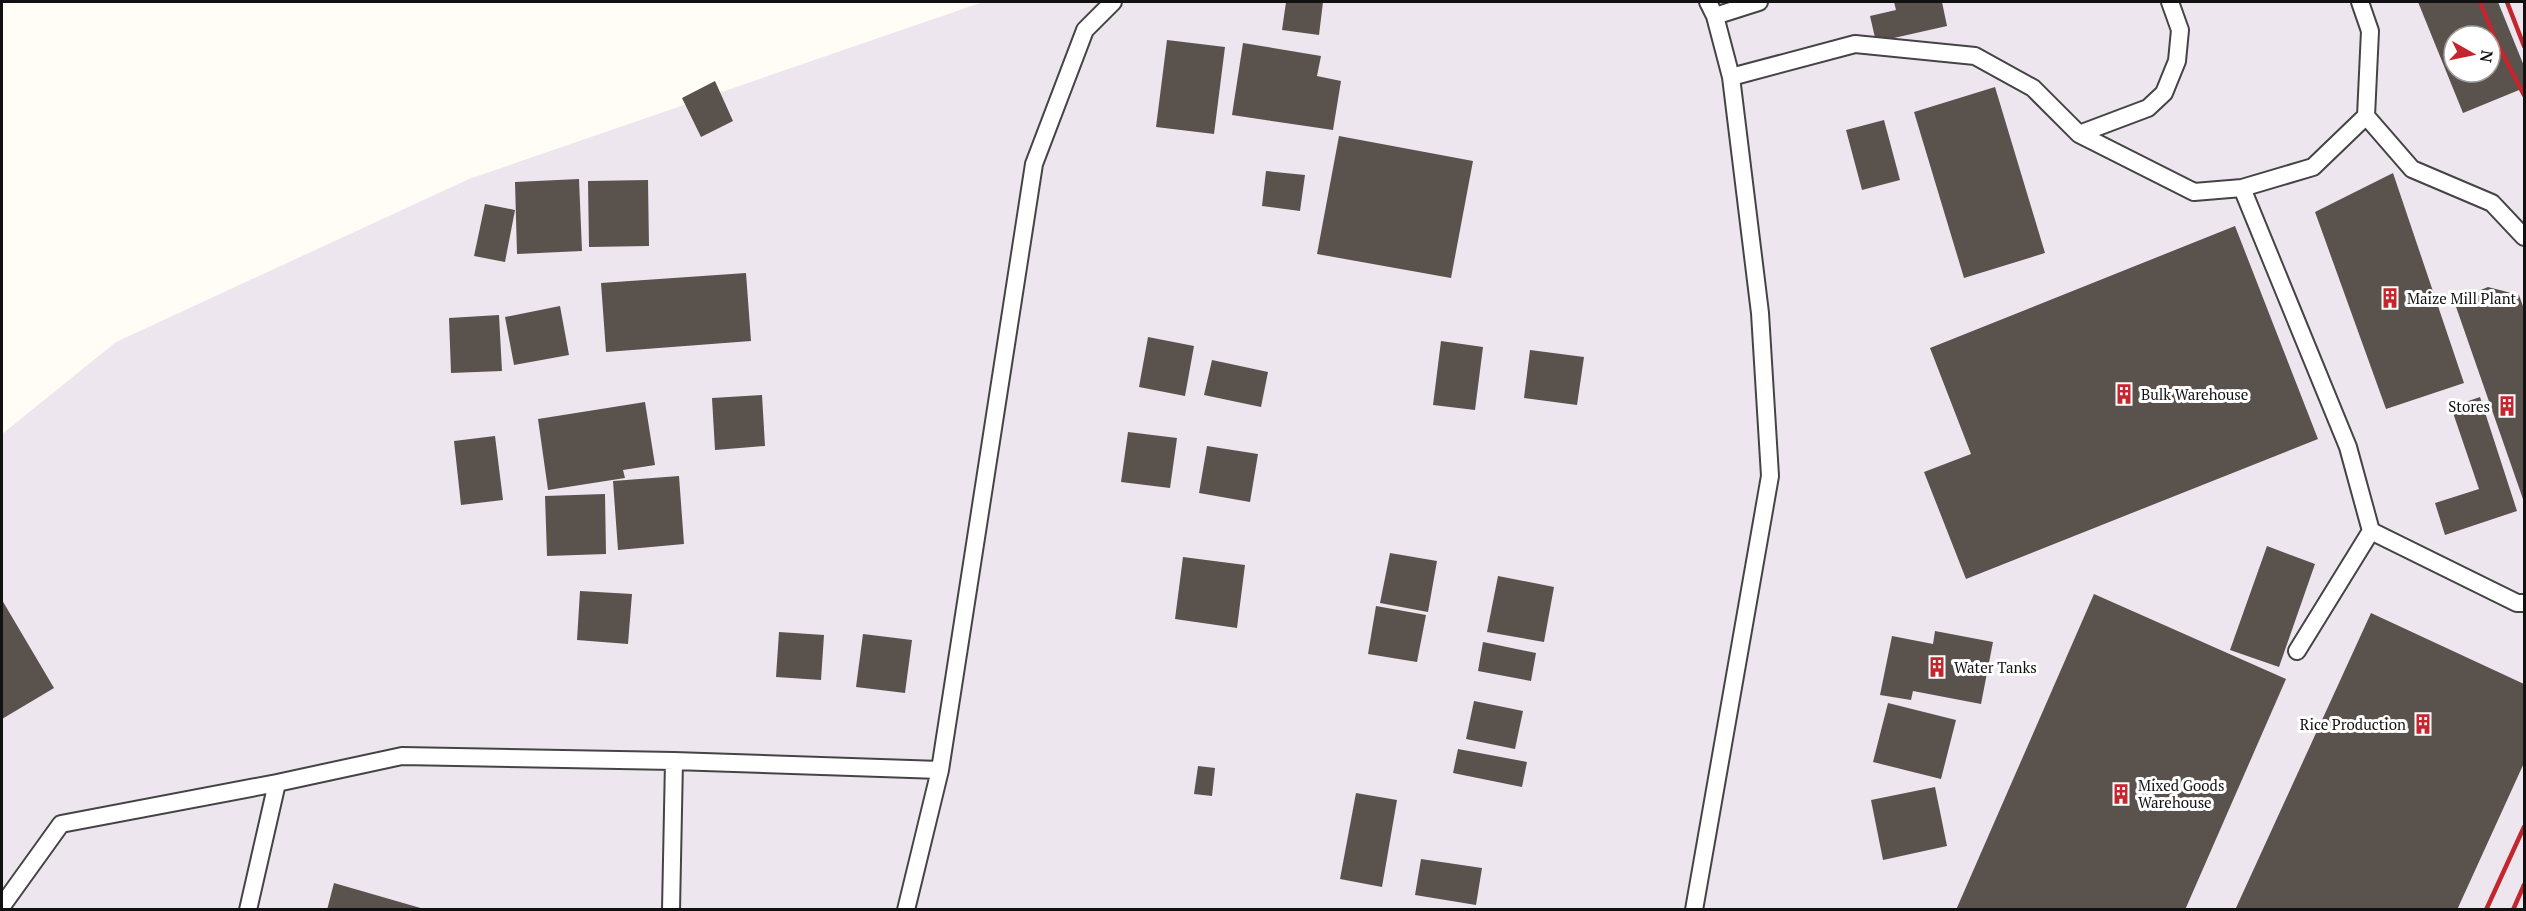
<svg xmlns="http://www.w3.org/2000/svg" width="2526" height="911" font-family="'PT Serif',serif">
<rect width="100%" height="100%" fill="#fffdf5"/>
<path fill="#eee6ef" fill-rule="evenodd" d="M983,2H2524V909L2,910V434L116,342L469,179ZM2454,36H2490V72H2454Z"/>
<path fill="#5a524d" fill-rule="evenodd" d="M1286,2H1323L1319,35L1282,30Z
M1894,2H1942L1947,26L1876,42L1870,16L1896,10Z
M2418,2H2498L2524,66V88L2463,113ZM2454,36H2490V72H2454Z
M1167,40L1225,47L1214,134L1156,127Z
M1243,43L1321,56L1317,76L1341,81L1333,130L1232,115Z
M715,81L733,121L701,137L682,98Z
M1995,87L2045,253L1964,278L1914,112Z
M1884,120L1900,180L1862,190L1846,130Z
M1339,136L1473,161L1451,278L1317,254Z
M1266,171L1305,175L1300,211L1262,206Z
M2393,173L2464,383L2386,409L2315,212Z
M579,179L582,251L517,254L515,182Z
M648,180L649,246L589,247L588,181Z
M485,204L515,210L505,262L474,256Z
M2235,226L2318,439L1966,579L1924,472L1971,454L1930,348Z
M746,273L751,341L606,352L601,283Z
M2488,287L2519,295L2524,309V502L2454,301Z
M560,306L569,355L514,365L505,317Z
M499,315L502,371L451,373L449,318Z
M1148,337L1194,346L1185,396L1139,387Z
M1441,341L1483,347L1475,410L1433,405Z
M1530,350L1584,357L1577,405L1524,398Z
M1212,360L1268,372L1261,407L1204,395Z
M762,395L765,446L715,450L712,398Z
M2480,397L2517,511L2445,535L2435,503L2479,489L2451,407Z
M645,402L655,465L623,470L625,478L548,490L538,419Z
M1128,432L1177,438L1170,488L1121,482Z
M495,436L503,500L461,505L454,441Z
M1207,446L1258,454L1250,502L1199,493Z
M679,476L684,544L618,550L613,481Z
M605,494L606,554L547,556L545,496Z
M2267,546L2315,564L2279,667L2230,650Z
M1390,553L1437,561L1428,612L1380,603Z
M1183,557L1245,565L1237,628L1175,619Z
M1498,576L1554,587L1544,642L1487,632Z
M580,591L632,594L628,644L577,640Z
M2094,594L2286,679L2185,910H1956Z
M2,600L54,688L2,719Z
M1376,606L1426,615L1417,662L1368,654Z
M2371,613L2524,684V763L2457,910H2235Z
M1935,631L1993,642L1981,704L1913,691L1911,700L1880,695L1892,636L1933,644Z
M779,632L824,635L821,680L776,677Z
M863,634L912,640L905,693L856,687Z
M1483,642L1536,653L1531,681L1478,671Z
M1474,701L1523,711L1515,749L1466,739Z
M1888,703L1956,720L1941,779L1873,762Z
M1458,749L1527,762L1522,787L1453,773Z
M1198,766L1215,768L1212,796L1194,794Z
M1935,787L1947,846L1883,860L1871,800Z
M1356,793L1397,800L1382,887L1340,879Z
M1421,859L1482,868L1476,905L1415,895Z
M334,883L424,909V910H327Z"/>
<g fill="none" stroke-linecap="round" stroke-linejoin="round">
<g stroke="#444" stroke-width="20">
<path id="service" d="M1715,16L1759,2
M1731,77L1855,44L1975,56L2033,88L2079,134L2194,192L2242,188L2313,167L2366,116L2370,31L2360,2
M2366,116L2412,169L2492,203L2524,237
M2079,134L2148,108L2164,93L2177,61L2180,30L2170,2
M2242,188L2348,447L2371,531L2297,651
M2371,531L2517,603H2524
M2,906L61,824L277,783
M248,910L277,783L402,756L674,761
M671,910L674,761L940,770
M906,910L940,770L1034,164L1085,30L1113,2
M1694,910L1770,476L1760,313L1731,77L1715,16L1708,2"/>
</g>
<use href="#service" stroke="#fff" stroke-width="16"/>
<path stroke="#c4262e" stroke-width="4.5" d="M2480,2L2496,41L2524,95
M2507,2L2524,46
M2486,910L2524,827
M2513,910L2524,885"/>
</g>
<defs>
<g id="building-bare" transform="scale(1.62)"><path d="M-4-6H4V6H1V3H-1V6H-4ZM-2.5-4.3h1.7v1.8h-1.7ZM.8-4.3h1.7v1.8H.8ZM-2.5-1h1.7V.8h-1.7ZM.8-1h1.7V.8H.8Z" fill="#c4262e" stroke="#fff" stroke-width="2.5" paint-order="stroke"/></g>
</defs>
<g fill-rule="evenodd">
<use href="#building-bare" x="2390" y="298"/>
<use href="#building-bare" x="2124" y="394"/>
<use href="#building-bare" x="2507" y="406"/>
<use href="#building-bare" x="1937" y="667"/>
<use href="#building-bare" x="2423" y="724"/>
<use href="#building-bare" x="2121" y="794"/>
</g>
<g text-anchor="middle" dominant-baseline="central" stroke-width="6" stroke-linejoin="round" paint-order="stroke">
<g font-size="15" fill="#111" stroke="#fff" text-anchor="start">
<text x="2407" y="298">Maize Mill Plant</text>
<text x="2141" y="394">Bulk Warehouse</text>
<text x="2490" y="406" text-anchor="end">Stores</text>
<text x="1954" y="667">Water Tanks</text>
<text x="2406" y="724" text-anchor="end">Rice Production</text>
<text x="2138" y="785">Mixed Goods<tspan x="2138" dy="17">Warehouse</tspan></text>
</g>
</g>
<rect width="2526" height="911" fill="none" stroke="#111111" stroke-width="6"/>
<g transform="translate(2472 54) rotate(99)"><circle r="28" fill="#ffffff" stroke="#a0a0a0" stroke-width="1.5"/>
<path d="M0-4.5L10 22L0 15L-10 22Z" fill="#c4262e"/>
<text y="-9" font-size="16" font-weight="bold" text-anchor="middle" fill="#111111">N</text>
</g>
</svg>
